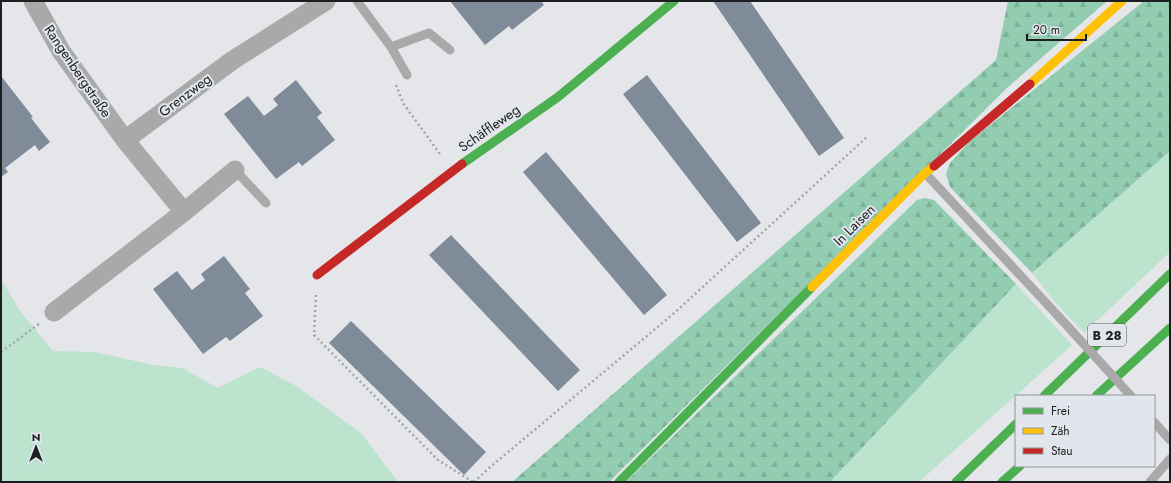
<svg xmlns="http://www.w3.org/2000/svg" width="1171" height="483" font-family="Jost,sans-serif">
<defs>
<pattern id="forest-firs" width="22" height="20" patternUnits="userSpaceOnUse"><rect width="22" height="20" fill="#92cdb1"/><path d="M5 1l3.5 6h-7zM16 11l3.5 6h-7z" fill="#7db098"/></pattern>
</defs>
<rect width="100%" height="100%" fill="#e4e6e9"/>
<path fill="#bbe3ce" d="M1170,151V252L1084,333L1055,302L1032,273Z
M1,279L20,311L53,351L95,352L153,365L182,368L218,388L260,367L296,386L361,433L398,482H1Z
M1016,284L1072,345L919,482H830Z"/>
<path fill="url(#forest-firs)" d="M1008,1H1107L1008,87L609,482H512L996,60Z
M1144,1H1170V151L1032,273L950,187L946,174L950,163L969,142Z
M925,198L934,200L1016,284L830,482H626L917,200Z"/>
<path fill="#7f8b99" d="M450,1H541L544,5L512,30L509,26L485,45Z
M713,1H750L844,138L819,156Z
M647,75L761,223L737,242L623,94Z
M1,76L33,117L31,118L50,142L39,151L35,145L5,168L8,172L1,177Z
M296,80L322,113L317,117L335,140L302,166L299,162L276,179L224,114L248,96L264,116L278,105L273,99Z
M546,152L667,295L644,315L523,172Z
M451,235L580,370L558,391L429,255Z
M224,256L250,289L245,293L263,316L230,341L226,337L203,354L153,289L177,271L192,290L205,280L201,274Z
M351,321L486,452L464,475L329,343Z"/>
<g fill="none" stroke-linecap="round" stroke-linejoin="round">
<path stroke="#a4a5a5" stroke-width="2.5" stroke-dasharray="2 3" stroke-linecap="butt" d="M396,85L403,103L440,154
M316,295L314,335L438,460L473,482
M1,352L39,324
M474,482L489,468L672,315L867,137"/>
<path stroke="#a8a9a8" stroke-width="9" d="M357,1L391,47L407,75
M391,47L429,33L450,50
M235,170L266,203
M925,173L1060,318
M1154,422L1170,440
M1150,482L1170,459"/>
<path stroke="#a8a9a8" stroke-width="19" d="M33,1L61,51L125,140L184,212
M125,140L233,60L326,1
M54,312L184,212L235,170"/>
<path stroke="#4caf50" stroke-width="9" d="M462,164L558,97L674,1
M1044,396L1170,274
M1096,396L1170,328
M619,482L812,287
M956,482L1016,424
M1002,482L1020,466"/>
<path stroke="#ffc107" stroke-width="9" d="M1030,84L1122,1
M812,287L925,173L934,166"/>
<path stroke="#c62828" stroke-width="9" d="M934,166L1030,84
M317,275L462,164"/>
<path stroke="#a8a9a8" stroke-width="9" d="M1060,318L1131,396"/>
</g>
<g text-anchor="middle" dominant-baseline="central" stroke-width="4" stroke-linejoin="round" paint-order="stroke">
<rect fill="#e1e6ec" stroke="#575a5d" stroke-width="1" x="1088" y="324" width="38" height="22" rx="3"/>
<g font-size="13" font-weight="bold" fill="#1c1e20">
<text x="1107" y="335">B 28</text>
</g>
<g font-size="14" fill="#1c1e20" stroke="#e1e6ec">
<text transform="translate(78 71) rotate(56)">Rangenbergstraße</text>
<text transform="translate(185 95) rotate(-37)">Grenzweg</text>
<text transform="translate(489 128) rotate(-35)">Schäffleweg</text>
<text transform="translate(854 225) rotate(-45)">In Laisen</text>
</g>
</g>
<rect width="1171" height="483" fill="none" stroke="#1c1e20" stroke-width="4"/>
<rect x="1015" y="395" width="140" height="72" fill="#e1e6ec" stroke="#92969a"/>
<rect x="1023" y="408" width="20" height="6" fill="#4caf50" stroke="#92969a"/>
<text x="1051" y="415" font-size="12" fill="#1c1e20">Frei</text>
<rect x="1023" y="428" width="20" height="6" fill="#ffc107" stroke="#92969a"/>
<text x="1051" y="435" font-size="12" fill="#1c1e20">Zäh</text>
<rect x="1023" y="448" width="20" height="6" fill="#c62828" stroke="#92969a"/>
<text x="1051" y="455" font-size="12" fill="#1c1e20">Stau</text>
<g transform="translate(36 447)" stroke="#e1e6ec" stroke-width="3" paint-order="stroke">
<path d="M0-3L7 15L0 10L-7 15Z" fill="#1c1e20"/>
<text y="-6" font-size="11" font-weight="bold" text-anchor="middle" fill="#1c1e20">N</text>
</g>
<path d="M1027 34v6h59v-6" fill="none" stroke="#1c1e20" stroke-width="2"/>
<text x="1033" y="34" font-size="12" fill="#1c1e20" stroke="#e1e6ec" stroke-width="3" paint-order="stroke">20 m</text>
</svg>
